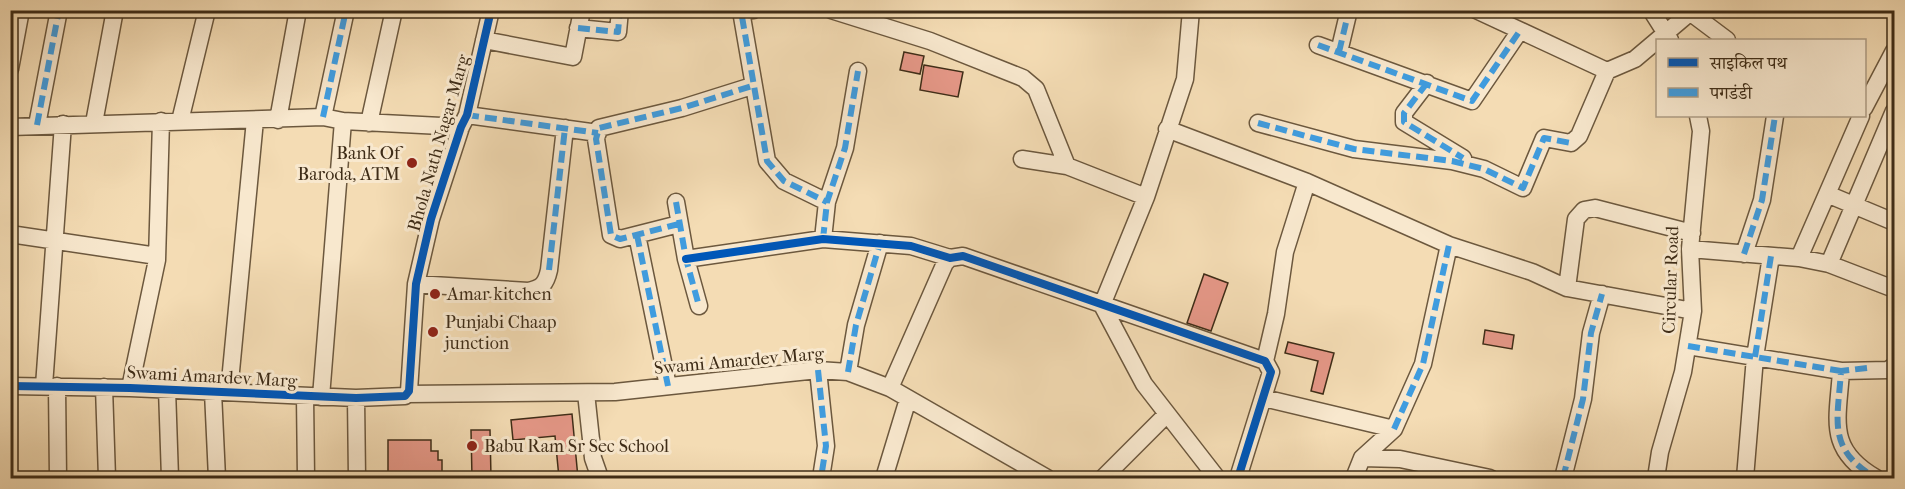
<svg xmlns="http://www.w3.org/2000/svg" width="1905" height="489" font-family="'IM FELL French Canon','Noto Serif Devanagari',serif">
<rect width="100%" height="100%" fill="#f4dcb4"/>
<filter id="stains"><feTurbulence type="fractalNoise" baseFrequency=".00333" numOctaves="4"/><feColorMatrix values="0 0 0 0 .2 0 0 0 0 .09 0 0 0 0 .02 0 0 0 .5 -.17"/></filter>
<radialGradient id="worn" r=".72"><stop offset=".6" stop-color="#630" stop-opacity="0"/><stop offset="1" stop-color="#630" stop-opacity=".3"/></radialGradient>
<path fill="#e69888" stroke="#3e2c17" stroke-width="1.5" d="M904,52L924,56L920,74L900,70Z
M924,65L963,72L958,97L920,90Z
M1204,274L1228,283L1211,331L1187,323Z
M1485,330L1514,335L1512,349L1483,344Z
M1288,342L1334,353L1323,394L1311,391L1318,361L1285,353Z
M572,414L578,478H559L555,436L513,440L511,420Z
M471,430H490L491,478H472Z
M388,440H431V451H438V460H442V478H420V473H388Z"/>
<g fill="none" stroke-linecap="round" stroke-linejoin="round">
<g stroke="#6c583e" stroke-width="19">
<path id="minor" d="M753,10L741,11L767,161L784,181L827,202
M831,10L930,41L1023,78L1036,89L1067,166L1146,197
M1191,10L1185,79L1146,197L1102,305L1144,384L1217,478
M1476,10L1607,71L1635,59L1693,10
M1651,10L1670,40
M1691,13L1727,40
M578,28L618,32L620,10
M484,40L573,57L582,10
M1318,45L1472,101L1519,32
M1339,52L1349,10
M10,69L21,10
M1427,83L1404,113V122L1463,158
M1864,108L1894,51
M467,115L598,133
M323,117L346,10
M278,120L298,10
M180,121L207,10
M94,123L115,10
M369,123L394,10
M1258,123L1354,149L1452,161L1484,169L1523,188L1544,138L1571,143L1579,136L1607,71
M37,125L59,10
M10,127L323,117L343,121L461,127
M1167,129L1307,182L1449,245L1532,272L1567,288L1693,311
M1022,159L1067,166
M1827,194L1861,116
M676,202L686,259L699,306
M679,224L620,239L611,235L596,139L599,128L682,108L752,86
M10,234L157,256
M637,235L668,386
M823,239L827,202L845,148L858,71
M1690,249L1799,258L1827,194L1894,222
M1744,254L1762,200L1775,116
M1799,258L1829,264L1894,289
M686,259L823,239L911,246L950,258L963,256L1265,361L1271,372L1238,478
M1829,264L1894,111
M416,284L528,291C542,288 546,284 549,270L565,128
M1567,288L1576,219L1584,210L1595,208L1692,233
M1688,346L1841,371
M1265,361L1276,314L1285,252L1307,182
M818,370L826,446L821,478
M848,372L856,325L880,243
M10,386L130,388L356,398L405,396L409,391L416,284L431,219L461,127L467,115L491,10
M44,386L63,124
M57,386L58,478
M104,387L107,478
M130,388L157,260L161,121
M890,388L945,263L950,258
M167,389L170,478
M213,392L217,478
M229,392L255,120
M586,393L593,458L600,478
M407,394L615,392L818,370L848,372L890,388L1047,478
M305,396L306,478
M321,397L343,121
M356,398L357,478
M1264,398L1394,429L1362,458L1354,478
M1394,429L1423,364L1449,245
M1362,458L1400,459L1490,478
M884,478L908,399
M1103,478L1167,414
M1563,478L1583,399L1591,333L1602,294
M1656,478L1660,452L1683,372L1693,311L1690,249L1701,131L1698,116
M1745,478L1755,357L1771,256
M1876,478C1826,449 1838,420 1841,371L1888,370L1894,366"/>
</g>
<use href="#minor" stroke="#f8e8ce" stroke-width="16"/>
<path stroke="#3f9cdf" stroke-width="6" stroke-dasharray="12 6" stroke-linecap="butt" d="M753,10L741,11L767,161L784,181L827,202
M578,28L618,32L620,10
M1318,45L1472,101L1519,32
M1339,52L1349,10
M1427,83L1404,113V122L1463,158
M467,115L598,133
M323,117L346,10
M1258,123L1354,149L1452,161L1484,169L1523,188L1544,138L1571,143
M37,125L59,10
M676,202L686,259L699,306
M679,224L620,239L611,235L596,139L599,128L682,108L752,86
M637,235L668,386
M823,239L827,202L845,148L858,71
M1744,254L1762,200L1775,116
M549,270L565,128
M1688,346L1841,371
M1755,357L1771,256
M1867,368L1841,371C1838,420 1826,449 1876,478
M818,370L826,446L821,478
M848,372L856,325L880,243
M1394,429L1423,364L1449,245
M1563,478L1583,399L1591,333L1602,294"/>
<g stroke="#f8e8ce" stroke-width="11">
<path id="cycleway" d="M686,259L823,239L911,246L950,258L963,256L1265,361L1271,372L1238,478
M10,386L130,388L356,398L405,396L409,391L416,284L431,219L461,127L467,115L491,10"/>
</g>
<use href="#cycleway" stroke="#0057b8" stroke-width="8"/>
</g>
<g fill="#8f2418" stroke="#f8e8ce" stroke-width="2">
<circle cx="412" cy="163" r="6"/>
<circle cx="435" cy="294" r="6"/>
<circle cx="433" cy="332" r="6"/>
<circle cx="472" cy="446" r="6"/>
</g>
<g text-anchor="middle" dominant-baseline="central" stroke-width="6" stroke-linejoin="round" paint-order="stroke">
<g font-size="18" fill="#3e2c17" stroke="#f8e8ce">
<text transform="translate(439 143) rotate(-74)">Bhola Nath Nagar Marg</text>
<text transform="translate(1671 280) rotate(-88)">Circular Road</text>
<text transform="translate(739 361) rotate(-5)">Swami Amardev Marg</text>
<text transform="translate(212 377) rotate(3)">Swami Amardev Marg</text>
</g>
<g font-size="18" fill="#3e2c17" stroke="#f8e8ce" text-anchor="start">
<text x="400" y="153" text-anchor="end">Bank Of<tspan x="400" dy="21">Baroda, ATM</tspan></text>
<text x="447" y="294">Amar kitchen</text>
<text x="445" y="322">Punjabi Chaap<tspan x="445" dy="21">junction</tspan></text>
<text x="484" y="446">Babu Ram Sr Sec School</text>
</g>
</g>
<rect width="1905" height="489" fill="none" stroke="#f4dcb4" stroke-width="36"/>
<rect x="12" y="12" width="1881" height="465" fill="none" stroke="#3e2c17" stroke-width="3"/>
<rect x="18" y="18" width="1869" height="453" fill="none" stroke="#3e2c17" stroke-width="1.5"/>
<rect x="1656" y="39" width="210" height="78" fill="#f8e8ce" stroke="#ae9d85" stroke-width="1.5"/>
<rect x="1668" y="58" width="30" height="9" fill="#0057b8" stroke="#ae9d85" stroke-width="1.5"/>
<text x="1710" y="69" font-size="18" fill="#3e2c17">साइकिल पथ</text>
<rect x="1668" y="88" width="30" height="9" fill="#3f9cdf" stroke="#ae9d85" stroke-width="1.5"/>
<text x="1710" y="99" font-size="18" fill="#3e2c17">पगडंडी</text>
<rect width="100%" height="100%" filter="url(#stains)"/>
<rect width="100%" height="100%" fill="url(#worn)"/>
</svg>
